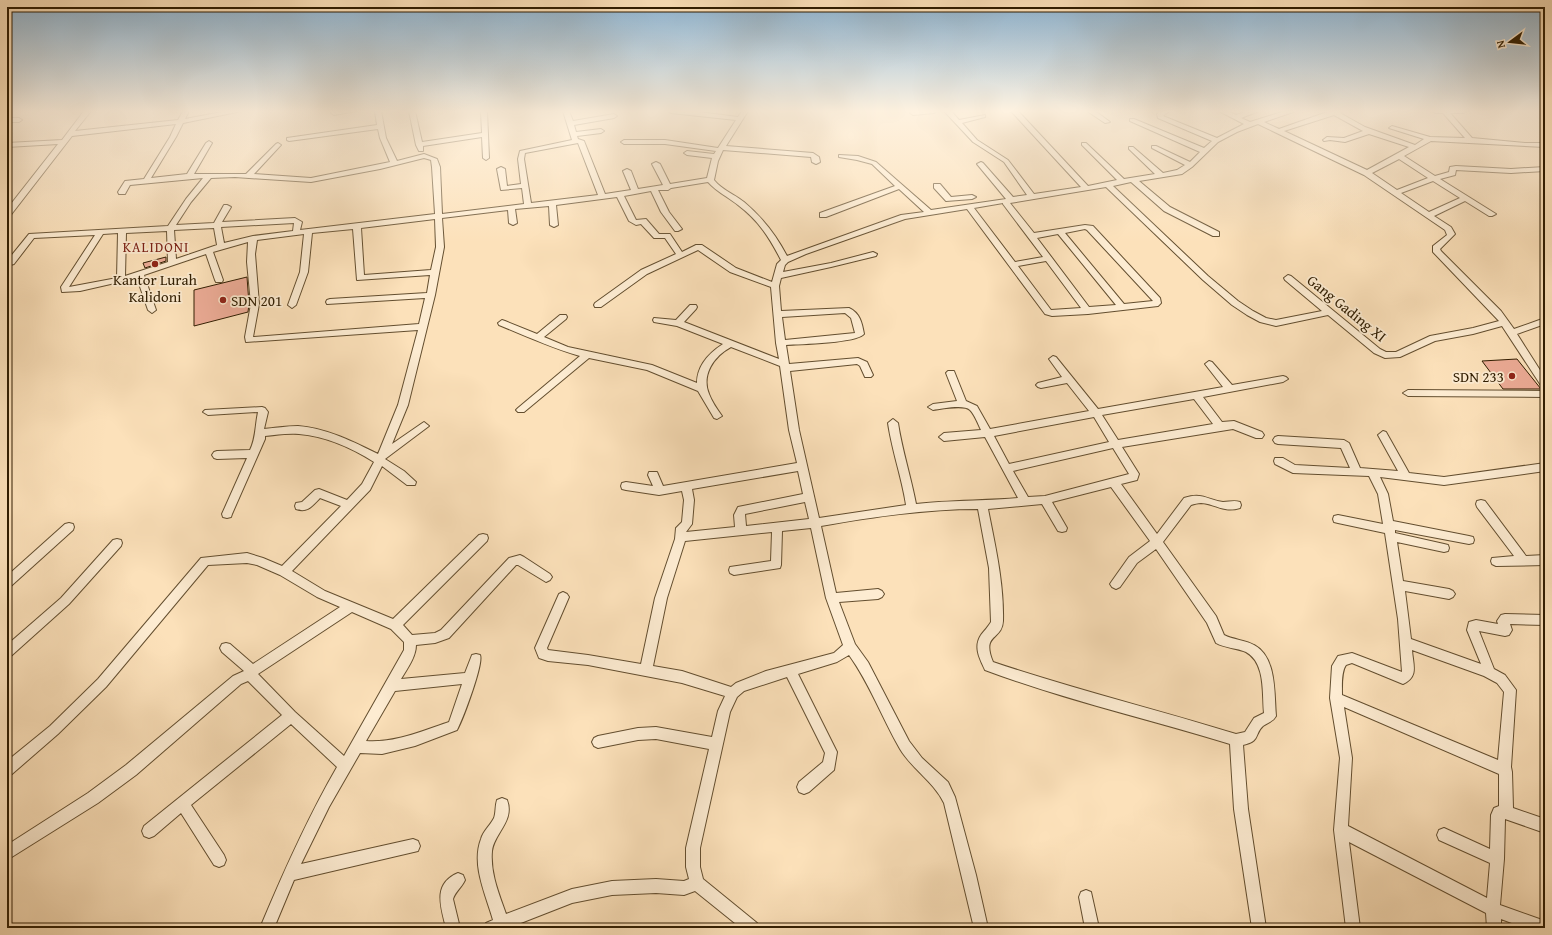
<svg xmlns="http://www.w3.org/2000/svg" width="1552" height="935" font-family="'Gentium Book Plus',serif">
<rect width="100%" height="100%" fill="#fce1ba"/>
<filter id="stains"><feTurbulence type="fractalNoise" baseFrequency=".005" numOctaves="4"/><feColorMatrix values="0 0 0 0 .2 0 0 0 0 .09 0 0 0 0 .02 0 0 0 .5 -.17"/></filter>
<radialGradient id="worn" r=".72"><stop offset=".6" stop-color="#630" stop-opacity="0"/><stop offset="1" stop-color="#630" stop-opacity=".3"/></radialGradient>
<path fill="#edac97" stroke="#301d01" d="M166,257V261L145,268L143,263Z
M247,277L249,304L248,312L194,326V290Z
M1517,359L1541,389H1503L1482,361Z"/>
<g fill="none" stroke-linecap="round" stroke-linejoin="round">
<g stroke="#634e2f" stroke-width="2">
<path id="minor" d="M84,111H91L75,131L178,120L183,111H189L185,119L227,111H242L183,123L176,137L151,178L187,174L206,143L209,141L212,143L194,174H246L276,144L278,143L281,145L280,146L254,174L311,178L390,162L380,138L378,129L289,141L287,140V138L377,125L375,111H381L386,138L397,161L424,154L437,159L440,167L442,214L524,204L522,188L501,190L497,169L501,167L505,169L507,186L521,184L518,159L520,151L572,140L563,111H569L573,121L614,114L617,116L614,118L574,125L576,132L601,129L604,131L601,133L577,136L578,139L584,141L605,194L631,190L623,171L627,169L631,171L638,189L663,185L652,164L656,162L660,164L670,184L707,178L712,158L687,155L684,153L687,151L714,154L716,151L665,144H624L621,142L624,140H665L718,148L736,120L671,113L668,111H691L738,117L742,111H748L726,146L813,153L819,157L820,162L816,164L812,162L811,157L723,150L718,161L714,180C722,190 734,194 744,202C763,218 776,235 787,256L901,215L924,212L899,189L826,217H820V213L895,186L872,164L857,160L839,157V155L858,156L876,162L931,210L1006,199L977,164L981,162L983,163L1013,197L1027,195L1004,162L973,142L944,111H951L959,120L985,115V117L962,123L977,140L1008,160L1034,194L1081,187L1011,111H1018L1088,186L1117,180L1082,145V143H1086L1124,179L1155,174L1129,149V147H1133L1163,173L1177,170L1185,165L1152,148V146H1156L1190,162L1200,152L1130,121V119H1134L1204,148L1212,141L1158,118L1157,114L1160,111H1169L1163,116L1217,138L1244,124L1219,111H1228L1236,115L1248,111H1259L1241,118L1250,122L1285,111H1296L1264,122L1279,129L1330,111H1342L1340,113L1365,127L1415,145L1424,139L1389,128L1392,126L1430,137L1465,138L1443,113H1435L1432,111H1467L1464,113H1450L1472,138L1525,143H1545V147L1431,141L1404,156L1435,176L1449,172L1450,167L1456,166L1511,169L1545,167V171L1511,173L1456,170L1455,175L1440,179L1496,214L1492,216H1489L1465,201L1434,216L1451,227L1455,234L1440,249L1441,251L1501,311L1514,329L1545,318V324L1517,334L1545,378V388L1542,387L1502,326L1473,334L1435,341L1400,357L1385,358L1374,353L1328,315L1276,326L1260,322L1247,315L1232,305L1203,280L1106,187L1010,203L1034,233L1085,225L1093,226L1160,298L1161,303L1158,306L1088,314L1052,316L1045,314L967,209L905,219L806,254L788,262L785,265L783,272L831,263L873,252L877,254L876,256L831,267L781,278L779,286L781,311L849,308C860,313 862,323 864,334C857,343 801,344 786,345L789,364L858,358L867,362L873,375L871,377H865L860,366L857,364L790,371L799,430L819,518L906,505C902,478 892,451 888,423L893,419L898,423C902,450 911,477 916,504C950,500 984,501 1018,498L985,437L944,441L939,437L944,433L981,430C978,424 975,415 970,410C964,404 941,409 933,410L928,407L933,404L957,401L946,373L948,371H954L966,401L977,406L990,429L1089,411L1067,383L1041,388L1038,387L1036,385L1038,383L1062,377L1049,359L1053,356L1056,357L1098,409L1223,387L1205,364L1209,361L1212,362L1232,385L1283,376L1286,377L1288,379L1283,382L1203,397L1222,422L1234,421L1262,432L1264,435L1262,438H1256L1233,429L1122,447L1139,474L1137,480L1121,484L1157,534L1184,498C1203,492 1207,500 1223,502C1229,502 1234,500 1240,502L1241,505L1240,508C1223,513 1216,504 1201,503C1198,503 1194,504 1191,505L1163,542L1216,616L1224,635C1234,640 1245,640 1254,645C1277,657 1274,694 1276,716C1273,722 1268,722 1263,726C1254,734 1261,741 1243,745L1248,809L1266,928H1252L1234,809L1230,744C1149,719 1065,700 985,670C980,659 973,647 981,635C984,631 988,627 991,622L989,568L978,509C925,509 873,517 821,526L836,593L878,589L882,591L884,594L882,597L878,599L839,602L855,644L868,662L909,741L922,758L948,782L955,797L976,875L988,928H974L944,803C934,782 912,769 900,749C882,718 870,684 849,655L837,662L798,674L837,752L834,770L809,792L804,794L799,792L797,787L799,782L823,762L825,753L787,677L744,691L737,697L730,712L700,848V867L703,879L757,923L759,928H741L695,891L684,895L656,893L612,895L572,903L508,928H484L486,923L493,920C486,895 471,865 481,839C483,831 490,826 494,818C496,813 495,806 497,800L502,798L507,800C515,821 494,833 492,851C490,873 499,894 506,914L572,889L612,881L656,879L684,881L689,879L686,867V848L709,749L656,739L638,740L598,748L594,746L592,742L594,738L598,736L638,728L656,727L712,737L718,711L725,696L682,683L588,665L548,661L539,658L535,648L559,594L563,592L567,594L569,597L547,648L548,650L588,655L641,664L655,598L675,539L676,528L682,522L684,500L682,491L659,495L626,490L622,489L621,486L622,483L626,482L653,486L648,475L649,472H657L663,486L797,463L789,430L780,366L731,347C714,356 701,375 709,394C712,402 717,409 722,416L717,419L714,418L698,391L647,370L589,358L524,412H518L516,410L518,408L580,356C552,348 526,336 499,325L498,323L502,320L505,321L537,334L560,315H566L567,317L566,319L544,337L568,347L652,365L697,383C697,366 709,353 723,344L677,326L654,322L653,320L654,318L676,320L690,305H696L697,307L696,309L684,322L779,359L776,343L771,287L730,272L698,250L647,274L601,307H595L594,305L595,303L641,270L676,254L665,238H654L641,224L636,225L629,221L617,197L556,205L558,225L554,227L550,225L549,206L515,209L517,223L513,225L509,223L508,210L442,218L444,247L435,295L408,405L392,444L421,424L424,422L429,426L385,459L404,471L416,482L415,485H407L382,466L370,490L292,571L325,591L393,619L479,535L483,534L487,535L488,538L487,541L403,625L412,635L435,633L441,630L509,558L520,555L524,557L550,574L552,577L550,580L546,582L518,565H516L449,638L435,643L416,645C416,657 407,669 401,679L465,673L472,655L476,654L480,655C484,663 463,719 457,730L415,746L382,754L360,753L329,807L301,864L413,839L418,841L420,846L418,851L294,880L274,928H260C283,873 307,819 337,767L291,724L191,805L224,855L226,860L224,865L219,867L214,865L181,813L154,836L149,838L144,836L142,831L144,826L282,715L248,681L241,684L136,775L98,803L7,860V845L88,793L126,765L233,676L244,671L222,652L220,648L222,644L226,643L230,644L253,664L340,607L317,597L280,575L257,565L247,563L208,565L106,687L58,734L12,774L7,775V761L50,726L98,679L201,558L247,553L263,558L282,566L341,506L320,498C312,506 308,513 296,509L295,506L296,503L302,502L315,490L319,489L347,500L362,484L374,462C352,448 325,436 299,434C287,433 276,435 265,436V439L232,514L231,517L227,518L223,517L222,514L247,458L217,459L214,458L212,455L214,452L217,451L250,450C256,438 255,426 258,412L208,415L203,412L205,410L262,407L265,408L268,412L264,429C275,428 287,426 298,426C326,428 354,442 378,454L398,405L418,330L246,342L245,337L251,304L247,262L248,242L213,252L223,280L222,282H216L215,280L206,254L144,275L156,310L152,313L148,310L137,278L80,291L62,292L61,287L95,235L34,238L14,264L7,266V261L29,234L168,226L186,199L203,178L130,185L125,194H119L118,192L125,181L144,179L170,137L176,124L72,136L10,216H7V209L58,144L7,147V143L62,140ZM1334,115L1363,131L1344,138L1327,137L1323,140L1324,141L1330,140L1345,142L1369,134L1409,147L1367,170L1284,131ZM1258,124L1364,175L1445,230L1447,235L1433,246V252L1499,321L1473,328L1430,336L1396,352H1386L1380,349L1291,276L1288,275L1284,278L1285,280L1322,311L1276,320L1266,318L1253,311L1238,301L1208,276L1113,186L1131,182L1164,211L1213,236H1219V232L1170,207L1139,181L1182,174L1192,167L1218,142L1237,132ZM578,143L598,195L531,203L524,159L525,153ZM424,158L431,160L432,167L435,214L300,230L302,222L295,218L222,222L231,207L227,205H224L214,223L176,225L191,202L211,178L235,177L311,182L380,169ZM1399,159L1428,178L1397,190L1372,173ZM1433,181L1460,198L1429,212L1401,193ZM708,182C717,192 728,197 738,205C759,221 769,237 781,260L777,264L772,282L736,268L702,245H696L682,252L670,234H659L646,219L636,220L624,196L651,191L661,212L675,231H678L682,229L669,212L658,190H668L671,188ZM1003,203V204L1043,257L1015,262L974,208ZM435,219L436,247L431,270L364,275L361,228ZM294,223L293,231L253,236L224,243L221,227ZM214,228L217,245L176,259L174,230ZM353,229L357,280L430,275L427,293L330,299L327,300L326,302L327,304L425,298L419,324L253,337L259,304L255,254L257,240L304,234L300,272L288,305L292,308L296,305L308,272L312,233ZM1085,229L1087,230L1153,301L1124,304L1065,233ZM167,231L168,262L125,276L126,233ZM118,233L117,278L69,287L103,234ZM1058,234L1116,305L1089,307L1037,238ZM1046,261L1081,308L1051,310L1018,266ZM845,313L851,318L855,333L785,340L782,317ZM1194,399L1213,424L1118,440L1102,415ZM1094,417L1109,442L1009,464L994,436ZM1113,448L1129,474L1045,496L1028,497L1013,471ZM798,471L803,494L738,507L734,515L735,527L686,532L692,524L694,500L692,489ZM1111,487L1150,541L1129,557L1112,581L1110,584L1112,587L1116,589L1120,587L1137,563L1156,549L1207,623L1216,643C1225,648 1237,648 1246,652C1266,663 1262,694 1264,713L1254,718L1245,732L1236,734C1155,709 1073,689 993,662C981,633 1002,641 1003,621C1004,583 995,545 988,509L1042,504L1058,531L1062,532L1066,531L1067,528L1052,502ZM805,502L809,519L746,526L745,514ZM811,528L826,598L843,645L834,653L766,671L736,683L731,687L682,671L653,666L667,598L685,541L772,532L771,561L730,567L729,570L730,573L734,575L780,568L781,565L782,531ZM352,612L391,629L404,642V650L344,756L295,712L258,674ZM462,684L449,722C422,731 396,743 366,741L395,691Z
M333,111H356L334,115L331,113Z
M409,111H415L422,142L482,133L481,111H487L489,158L486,160L483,158L482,137L423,146V151H419L416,145Z
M912,111H937L934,113L913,115L910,113Z
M1087,111H1095L1110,122L1105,123Z
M7,118H19L22,120L19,122H7Z
M934,184H940L951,197L972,195L976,197L972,199L946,201L934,188Z
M1408,390L1545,391V397L1408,396L1403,393Z
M1383,431L1386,432L1409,473L1444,477L1545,463V471L1444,485L1380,477L1388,494L1393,521L1469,536L1473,537L1474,540L1473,543L1469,544L1395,530V533L1444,544L1448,545L1449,548L1448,551L1444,552L1397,542L1403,581L1449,589L1453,591L1455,594L1453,597L1449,599L1405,591L1411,639L1481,664L1467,630L1469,622L1476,620L1498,624L1497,621L1501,615L1505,614L1545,615V625L1510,624L1512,630L1509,635L1505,636L1479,631L1494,669L1505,675L1516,690L1511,767L1512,772L1513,808L1545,819V833L1505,819L1504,859L1500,905L1545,921V928H1525L1501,919V928H1487L1486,913L1349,842L1360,928H1346L1334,830L1340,758L1330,698L1332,666L1338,656L1352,653L1402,672L1398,619L1385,533L1338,523L1334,522L1333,519L1334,516L1338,515L1383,524L1378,494L1369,476L1293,473L1275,464L1274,461L1275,458H1283L1295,465L1350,468L1341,448L1278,444L1275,443L1273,440L1275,437L1278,436L1344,440L1349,443L1360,468L1398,471L1378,435ZM1412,650L1484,676L1497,683L1504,692L1498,760L1342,695C1342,686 1341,672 1346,665L1352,663L1403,684C1419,677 1413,665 1412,650ZM1344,707L1499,774V806L1494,808L1491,815L1490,849L1444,828L1439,830L1437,835L1439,840L1490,863L1487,898L1348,826L1352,758Z
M1481,500L1485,501L1526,556L1545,555V565L1496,566L1492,564L1491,561L1492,558L1514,556L1477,507L1476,504L1477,501Z
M69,523L73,524L74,527L73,530L11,586L7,588V576L65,524Z
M117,539L121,540L122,543L121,546L69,604L11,656L7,657V645L61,598L113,540Z
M458,873L463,875L465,880C462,887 455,892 453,899L460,928H446C441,907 432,884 458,873Z
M1086,890L1091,892L1099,928H1085L1079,897L1081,892Z"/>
</g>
<use href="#minor" fill="#fdecd2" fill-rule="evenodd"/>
</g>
<linearGradient id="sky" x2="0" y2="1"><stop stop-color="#8db6d6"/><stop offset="0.46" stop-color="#fef2e0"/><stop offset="1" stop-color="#fef2e0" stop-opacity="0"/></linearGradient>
<rect width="1552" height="242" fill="url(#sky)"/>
<g fill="#8f2418" stroke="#fdecd2" stroke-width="1.5">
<circle cx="155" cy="264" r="4"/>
<circle cx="223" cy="300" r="4"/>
<circle cx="1512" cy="376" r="4"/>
</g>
<g text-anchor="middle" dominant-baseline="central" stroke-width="3.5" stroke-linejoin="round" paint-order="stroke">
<g font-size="14" letter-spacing="1" fill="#7a1f14" stroke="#fdecd2">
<text x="156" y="247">KALIDONI</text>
</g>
<g font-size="15" fill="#301d01" stroke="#fdecd2">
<text x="155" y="279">Kantor Lurah<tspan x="155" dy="17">Kalidoni</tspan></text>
<text x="231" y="300" text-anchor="start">SDN 201</text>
<text x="1504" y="376" text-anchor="end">SDN 233</text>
</g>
<g font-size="15" fill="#301d01" stroke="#fdecd2">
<text transform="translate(1347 308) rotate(39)">Gang Gading XI</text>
</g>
</g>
<rect width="1552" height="935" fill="none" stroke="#fce1ba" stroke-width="24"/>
<rect x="8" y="8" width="1536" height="919" fill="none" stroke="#301d01" stroke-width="2"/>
<rect x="12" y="12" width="1528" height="911" fill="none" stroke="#301d01"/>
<g transform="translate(1510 42) rotate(255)" stroke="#fdecd2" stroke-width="3" paint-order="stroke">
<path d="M0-3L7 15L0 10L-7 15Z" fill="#301d01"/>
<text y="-6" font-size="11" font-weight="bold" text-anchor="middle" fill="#301d01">N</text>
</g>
<rect width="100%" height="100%" filter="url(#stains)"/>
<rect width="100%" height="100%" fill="url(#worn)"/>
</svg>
